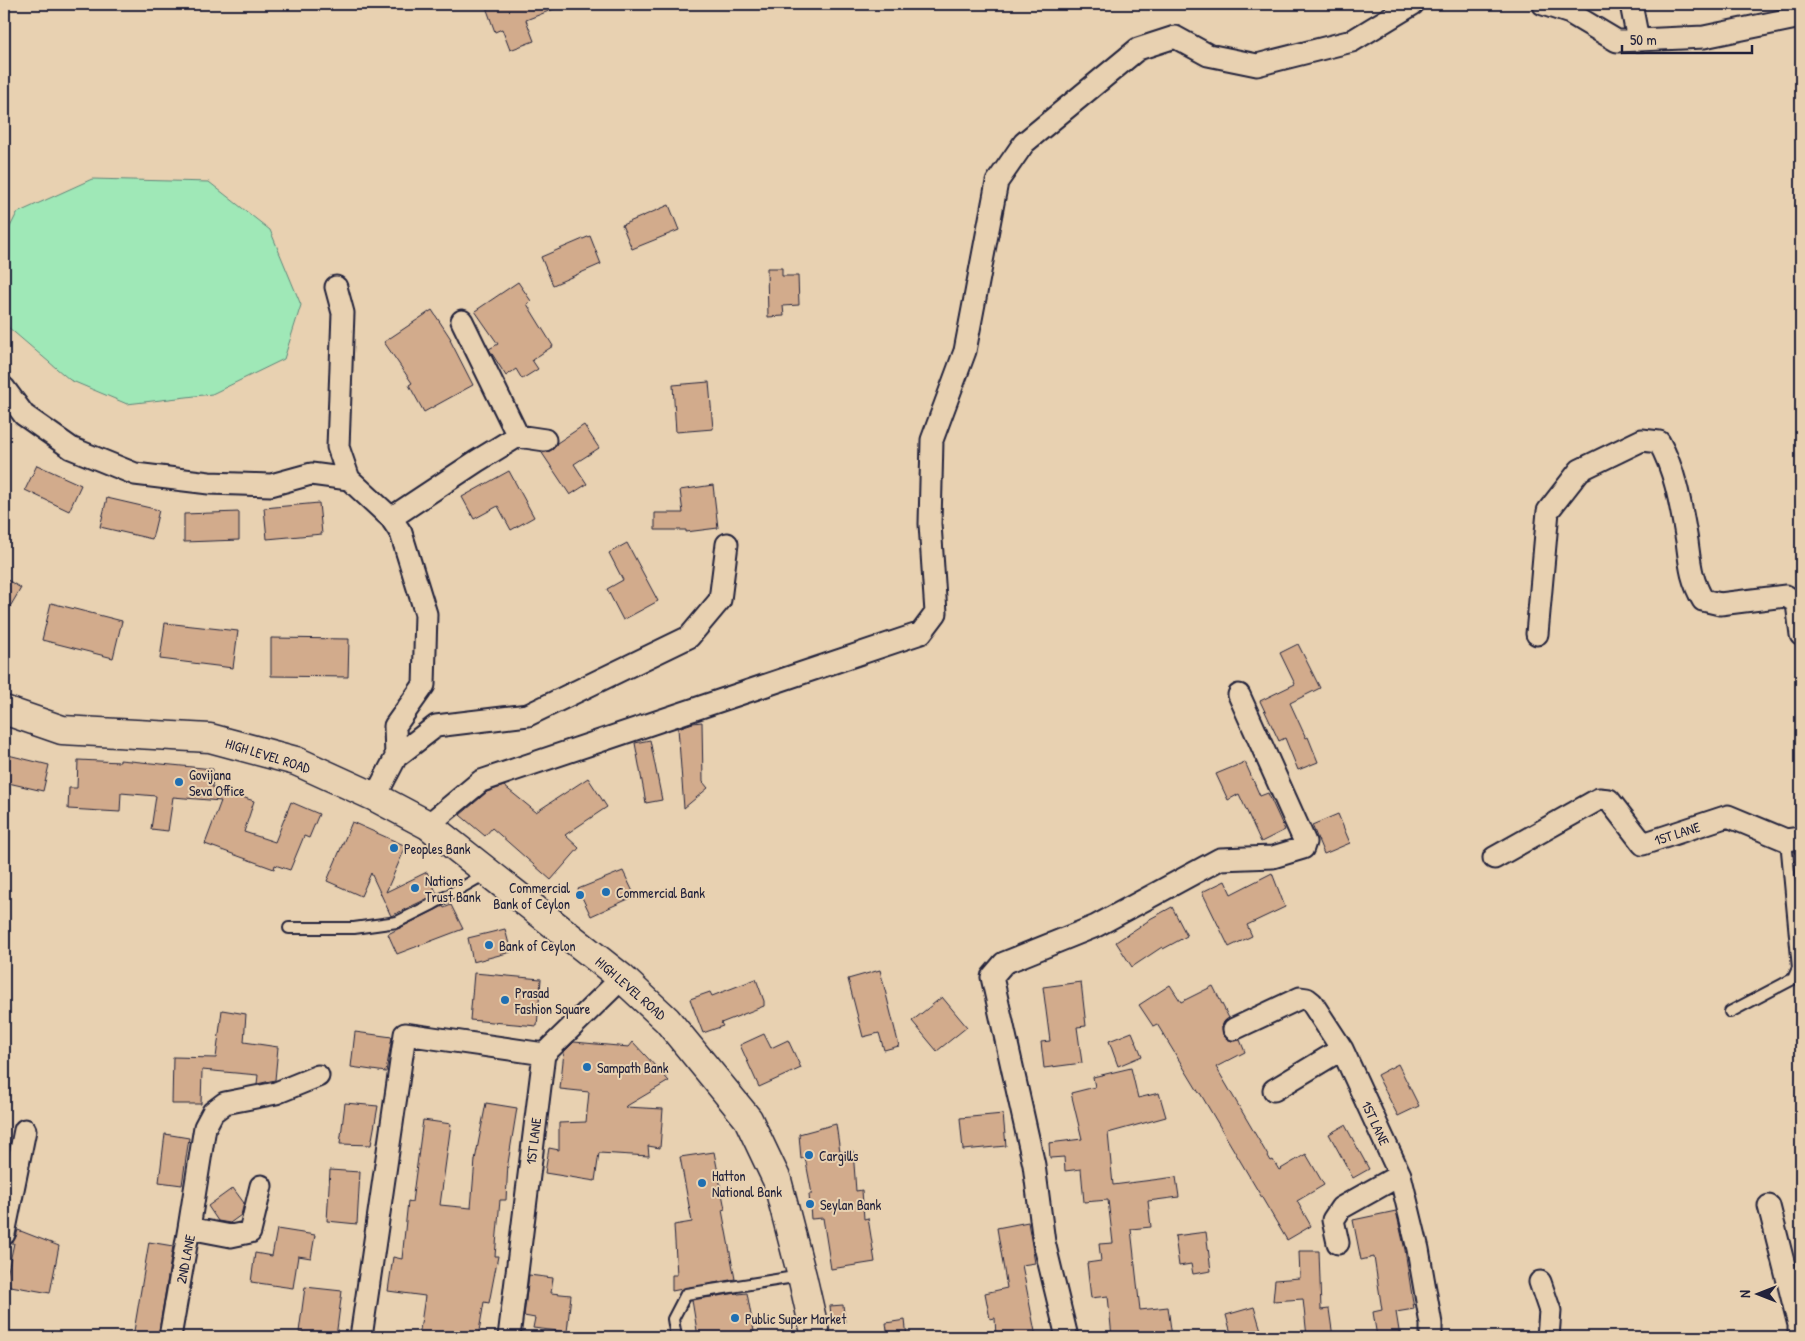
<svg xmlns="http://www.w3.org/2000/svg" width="1805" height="1341" font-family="'Patrick Hand',sans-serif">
<rect width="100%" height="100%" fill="#e8d1b1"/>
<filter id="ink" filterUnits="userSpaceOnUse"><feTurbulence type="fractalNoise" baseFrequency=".02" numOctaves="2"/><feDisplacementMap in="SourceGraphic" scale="10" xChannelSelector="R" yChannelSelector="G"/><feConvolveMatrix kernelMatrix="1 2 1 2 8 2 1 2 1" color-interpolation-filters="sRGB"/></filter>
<g filter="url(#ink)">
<path fill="#9fe8b7" stroke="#608579" d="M92,179L209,182L270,230L301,305L284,359L212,394L127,404L70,380L8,327L4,314V239L17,213Z"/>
<path fill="#d2ab8c" stroke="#22223b" d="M495,4H564V5L526,20L534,41L510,50L502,29L495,32L486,7Z
M669,205L679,230L632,249L622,225Z
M590,236L601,264L553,285L541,257Z
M767,268H782V276H798L799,305L783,306L784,316L768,317Z
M518,282L531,301L527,304L553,346L532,360L538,369L522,379L516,369L506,376L489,349L498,344L475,311Z
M432,310L451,339L450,340L473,385L424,412L409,385L412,383L384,342Z
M709,382L713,429L676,432L673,385Z
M584,425L599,448L574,464L587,484L570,495L542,453L550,451L554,448L557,443Z
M37,465L81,485L69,511L25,490Z
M509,471L534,517L511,530L498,506L474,519L462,497Z
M713,485L718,528L686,532V530H655V513H683L680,490Z
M107,498L159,510L152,539L100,527Z
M319,503L322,534L267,539L264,508Z
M239,512V540L184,542V514Z
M627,543L658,601L623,620L607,589L623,580L609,553Z
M4,578L21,588L4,617Z
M51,603L122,621L113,658L42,640Z
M165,623L238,631L233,668L160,659Z
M271,638L349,639L348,677L271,676Z
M1298,644L1320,688L1290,703L1306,738L1308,737L1318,762L1298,770L1285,738L1279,741L1260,701L1295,684L1280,653Z
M702,722L703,782L708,788L684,808L678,728L693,723Z
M650,740L662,800L646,803L635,743Z
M4,754L49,765L43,791L4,782Z
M78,760L120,762V760L213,769L212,787L254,801L244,832L275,842L291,802L319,814L309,838L304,836L290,870L275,865L274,869L205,844L221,801L173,797L168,831L151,829L156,796L121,793L120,812L68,809L69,788H77Z
M1245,762L1260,796L1268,793L1285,830L1261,842L1239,794L1228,800L1216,774Z
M588,778L607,807L565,835L579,848L551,880L492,828L485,836L460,815L487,792L504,786L536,812Z
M1338,814L1350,843L1324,854L1312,825Z
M352,822L406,846L386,892L427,872L437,894L391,916L371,873L361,896L327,881Z
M623,871L635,896L591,916L578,889Z
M1272,873L1285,907L1247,925L1252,936L1229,947L1202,892L1225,881L1231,894Z
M451,905L463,929L397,954L388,934L443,906L444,908Z
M1172,907L1187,936L1163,949L1162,947L1132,967L1116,942L1148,921V920Z
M505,929L511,952L473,962L468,938Z
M880,970L899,1046L884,1050L879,1033L863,1037L848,979Z
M474,973L541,979L537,1026L470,1020Z
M756,979L764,1001V1006L721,1023L723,1026L703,1033L690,999L710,992L712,996Z
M1081,982L1086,1026L1077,1027L1082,1063L1044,1068L1041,1042L1050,1041L1043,987Z
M1170,985L1181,1002L1213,986L1229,1018L1224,1022L1222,1027L1223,1035L1227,1039L1232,1041L1240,1040L1245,1052L1216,1067L1271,1161L1273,1160L1279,1170L1306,1154L1324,1185L1297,1201L1311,1226L1287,1240L1200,1093H1199L1157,1024L1153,1026L1139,1005Z
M942,997L967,1027L937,1051L912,1021Z
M222,1010L246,1014L244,1042L278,1047L275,1080L257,1084L258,1075L202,1070L201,1104H172L173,1057L216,1058Z
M355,1032L392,1037L386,1072L351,1067Z
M1132,1032L1142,1056L1118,1066L1109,1041Z
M764,1034L771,1048L788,1040L801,1068L759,1087L740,1045Z
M574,1042L629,1047L633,1042L669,1081L625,1107L663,1109L660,1148L648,1146L649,1156L599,1153L595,1181L545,1173L549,1148L559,1150V1123L586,1122L589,1092L560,1089L564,1052Z
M1398,1064L1419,1106L1398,1116L1377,1075Z
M1131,1068L1138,1098L1159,1093L1166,1117L1108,1133L1113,1185L1176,1177L1179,1197L1148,1201L1151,1227L1131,1229L1140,1310L1168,1307L1172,1337H1112L1108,1296L1091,1298L1087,1263L1101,1261L1099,1244L1113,1243L1108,1200L1084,1202L1081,1169L1065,1171L1064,1157L1050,1158L1049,1143L1082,1139L1071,1093L1095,1087L1093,1077Z
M345,1103L378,1106L371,1145L340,1144Z
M486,1103L517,1108L508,1163L506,1200H500L495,1256H498L489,1303L484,1302L478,1337H419L425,1296L388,1291L393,1257L402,1259L408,1201L412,1202L423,1120L451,1124L440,1205L471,1208L475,1160Z
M1003,1114L1006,1146L963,1150L960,1118Z
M836,1124L840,1152L853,1151L856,1191L862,1190L864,1219L868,1218L875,1262L831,1269L823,1218L811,1219L809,1194H812L805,1157L801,1159L799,1134Z
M1345,1125L1369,1169L1353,1178L1329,1134Z
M165,1134L189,1138L182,1185L159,1182Z
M714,1152L725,1209L722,1210L735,1279L672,1291V1275H677L674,1225L692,1222L680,1157Z
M330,1170L360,1172L357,1224L327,1221Z
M233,1188L244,1203L241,1215L230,1223L218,1221L208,1206Z
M1396,1211L1405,1250L1414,1309L1396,1312L1400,1337H1377L1373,1312L1382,1310L1374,1257L1361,1260L1353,1220Z
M1028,1222L1035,1263L1022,1265L1036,1337H996L995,1318L990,1319L985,1293L1007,1288L997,1228Z
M277,1229L315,1235L311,1258L298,1256L293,1288L251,1282L255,1253L272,1256Z
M18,1230L59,1246L50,1293L5,1285L14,1243H12L16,1237Z
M1206,1232L1211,1271L1193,1274L1191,1264L1179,1266L1175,1236Z
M149,1242L173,1246L158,1337H133Z
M1299,1251H1319L1321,1310L1329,1309L1333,1337H1307L1303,1299L1273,1301L1275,1280L1300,1278Z
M529,1275L553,1278L551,1293L571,1295L567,1332L533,1328L535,1318L524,1316Z
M305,1287L342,1291L336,1337L299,1332Z
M737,1293L738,1294L747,1293L755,1337H698L692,1300Z
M843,1305L845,1322L832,1324L830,1306Z
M1254,1307L1263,1337H1232L1226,1315Z
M905,1320L907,1337H888L886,1323Z"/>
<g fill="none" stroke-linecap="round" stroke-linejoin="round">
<g stroke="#22223b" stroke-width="14">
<path id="service" d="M289,928H354L397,922L433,904L487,873
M1730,1012L1793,979L1798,968L1786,840
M676,1337L673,1319L686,1294L801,1276"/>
</g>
<g stroke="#22223b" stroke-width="25">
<path id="minor" d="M1543,4L1570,13L1617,41L1704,37L1801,17
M1631,4L1638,40
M336,287L343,313L338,447L349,479L391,518L401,533L426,614L424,685L395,726L396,757L375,797
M462,321L518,436
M4,388L24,415L71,448L135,474L209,483L271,485L311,474L349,479
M391,518L477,461L518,436L545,440
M1537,634L1548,511L1580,470L1642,440L1659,442C1676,472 1681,507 1687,541C1690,564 1691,580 1703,600L1720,604L1786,596L1797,603L1801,635
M396,757L436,726L528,715L689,637L720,600L727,544
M428,825L481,781L921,633L936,613L930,524L932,440L965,351L997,182L1024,143L1138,49L1175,37L1208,55L1257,65L1352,41L1413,4
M1494,858L1599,799L1609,800L1643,844L1728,816L1786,840L1801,838
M1234,1029L1300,998L1307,999L1312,1003L1342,1049L1400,1175L1418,1249L1431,1324V1337
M1274,1090L1342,1049
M1769,1206L1799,1325V1337
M189,1228L205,1127L213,1112L225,1103L276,1093L318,1076
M4,1234L25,1130
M1338,1243L1333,1220L1341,1208L1400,1175
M1540,1282L1550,1311L1548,1337
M170,1337L189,1228L231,1236L250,1232L261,1186
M361,1337L405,1034L544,1054
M509,1337L544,1054L622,978
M1067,1337L1044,1242L1034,1165L992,977L1004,963L1096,926L1220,859L1273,857L1303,848L1305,842L1239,695"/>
</g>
<g stroke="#22223b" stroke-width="31">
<path id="trunk" d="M4,710L62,730L210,738L296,761L375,797L428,825L622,978L667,1020L748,1119L777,1180L802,1276L816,1337"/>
</g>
<use href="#service" stroke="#e8d1b1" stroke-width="10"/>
<use href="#minor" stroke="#e8d1b1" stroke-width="21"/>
<use href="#trunk" stroke="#e8d1b1" stroke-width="28"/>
</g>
</g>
<g fill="#1f6fb2" stroke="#e8d1b1" stroke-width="2">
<circle cx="179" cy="782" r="5"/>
<circle cx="394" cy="848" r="5"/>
<circle cx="415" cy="888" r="5"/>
<circle cx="606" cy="892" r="5"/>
<circle cx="580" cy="895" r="5"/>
<circle cx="489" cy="945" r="5"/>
<circle cx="505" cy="1000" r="5"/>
<circle cx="587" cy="1067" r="5"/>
<circle cx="809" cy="1155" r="5"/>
<circle cx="702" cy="1183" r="5"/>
<circle cx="810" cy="1204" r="5"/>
<circle cx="735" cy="1318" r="5"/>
</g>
<g text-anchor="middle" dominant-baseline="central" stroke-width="4" stroke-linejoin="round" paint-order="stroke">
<g font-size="14" fill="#22223b" stroke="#e8d1b1">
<text transform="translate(268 755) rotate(17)">HIGH LEVEL ROAD</text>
<text transform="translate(1677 833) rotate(-18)">1ST LANE</text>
<text transform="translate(631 988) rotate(41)">HIGH LEVEL ROAD</text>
<text transform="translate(1376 1123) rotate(65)">1ST LANE</text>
<text transform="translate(533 1141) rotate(-83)">1ST LANE</text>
<text transform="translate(185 1259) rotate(-79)">2ND LANE</text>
</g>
<g font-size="14" fill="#22223b" stroke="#e8d1b1" text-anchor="start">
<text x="189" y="774">Govijana<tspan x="189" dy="16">Seva Office</tspan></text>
<text x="404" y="848">Peoples Bank</text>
<text x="425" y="880">Nations<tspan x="425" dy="16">Trust Bank</tspan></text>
<text x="570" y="887" text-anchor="end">Commercial<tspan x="570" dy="16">Bank of Ceylon</tspan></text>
<text x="616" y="892">Commercial Bank</text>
<text x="499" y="945">Bank of Ceylon</text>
<text x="515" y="992">Prasad<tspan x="515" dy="16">Fashion Square</tspan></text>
<text x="597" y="1067">Sampath Bank</text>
<text x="819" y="1155">Cargills</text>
<text x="712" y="1175">Hatton<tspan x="712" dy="16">National Bank</tspan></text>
<text x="820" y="1204">Seylan Bank</text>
<text x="745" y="1318">Public Super Market</text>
</g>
</g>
<rect width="1805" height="1341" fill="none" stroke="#e8d1b1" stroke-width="20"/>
<rect x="10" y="10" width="1785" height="1321" fill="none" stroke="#22223b" stroke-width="2" filter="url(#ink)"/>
<g transform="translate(1758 1294) rotate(270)" stroke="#e8d1b1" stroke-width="4" paint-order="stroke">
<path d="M0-4L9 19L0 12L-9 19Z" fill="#22223b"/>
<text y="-8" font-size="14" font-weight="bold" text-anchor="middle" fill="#22223b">N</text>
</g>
<path d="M1622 45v8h130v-8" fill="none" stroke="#22223b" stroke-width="2.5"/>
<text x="1630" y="45" font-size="15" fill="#22223b" stroke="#e8d1b1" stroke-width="4" paint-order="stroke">50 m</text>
</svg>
